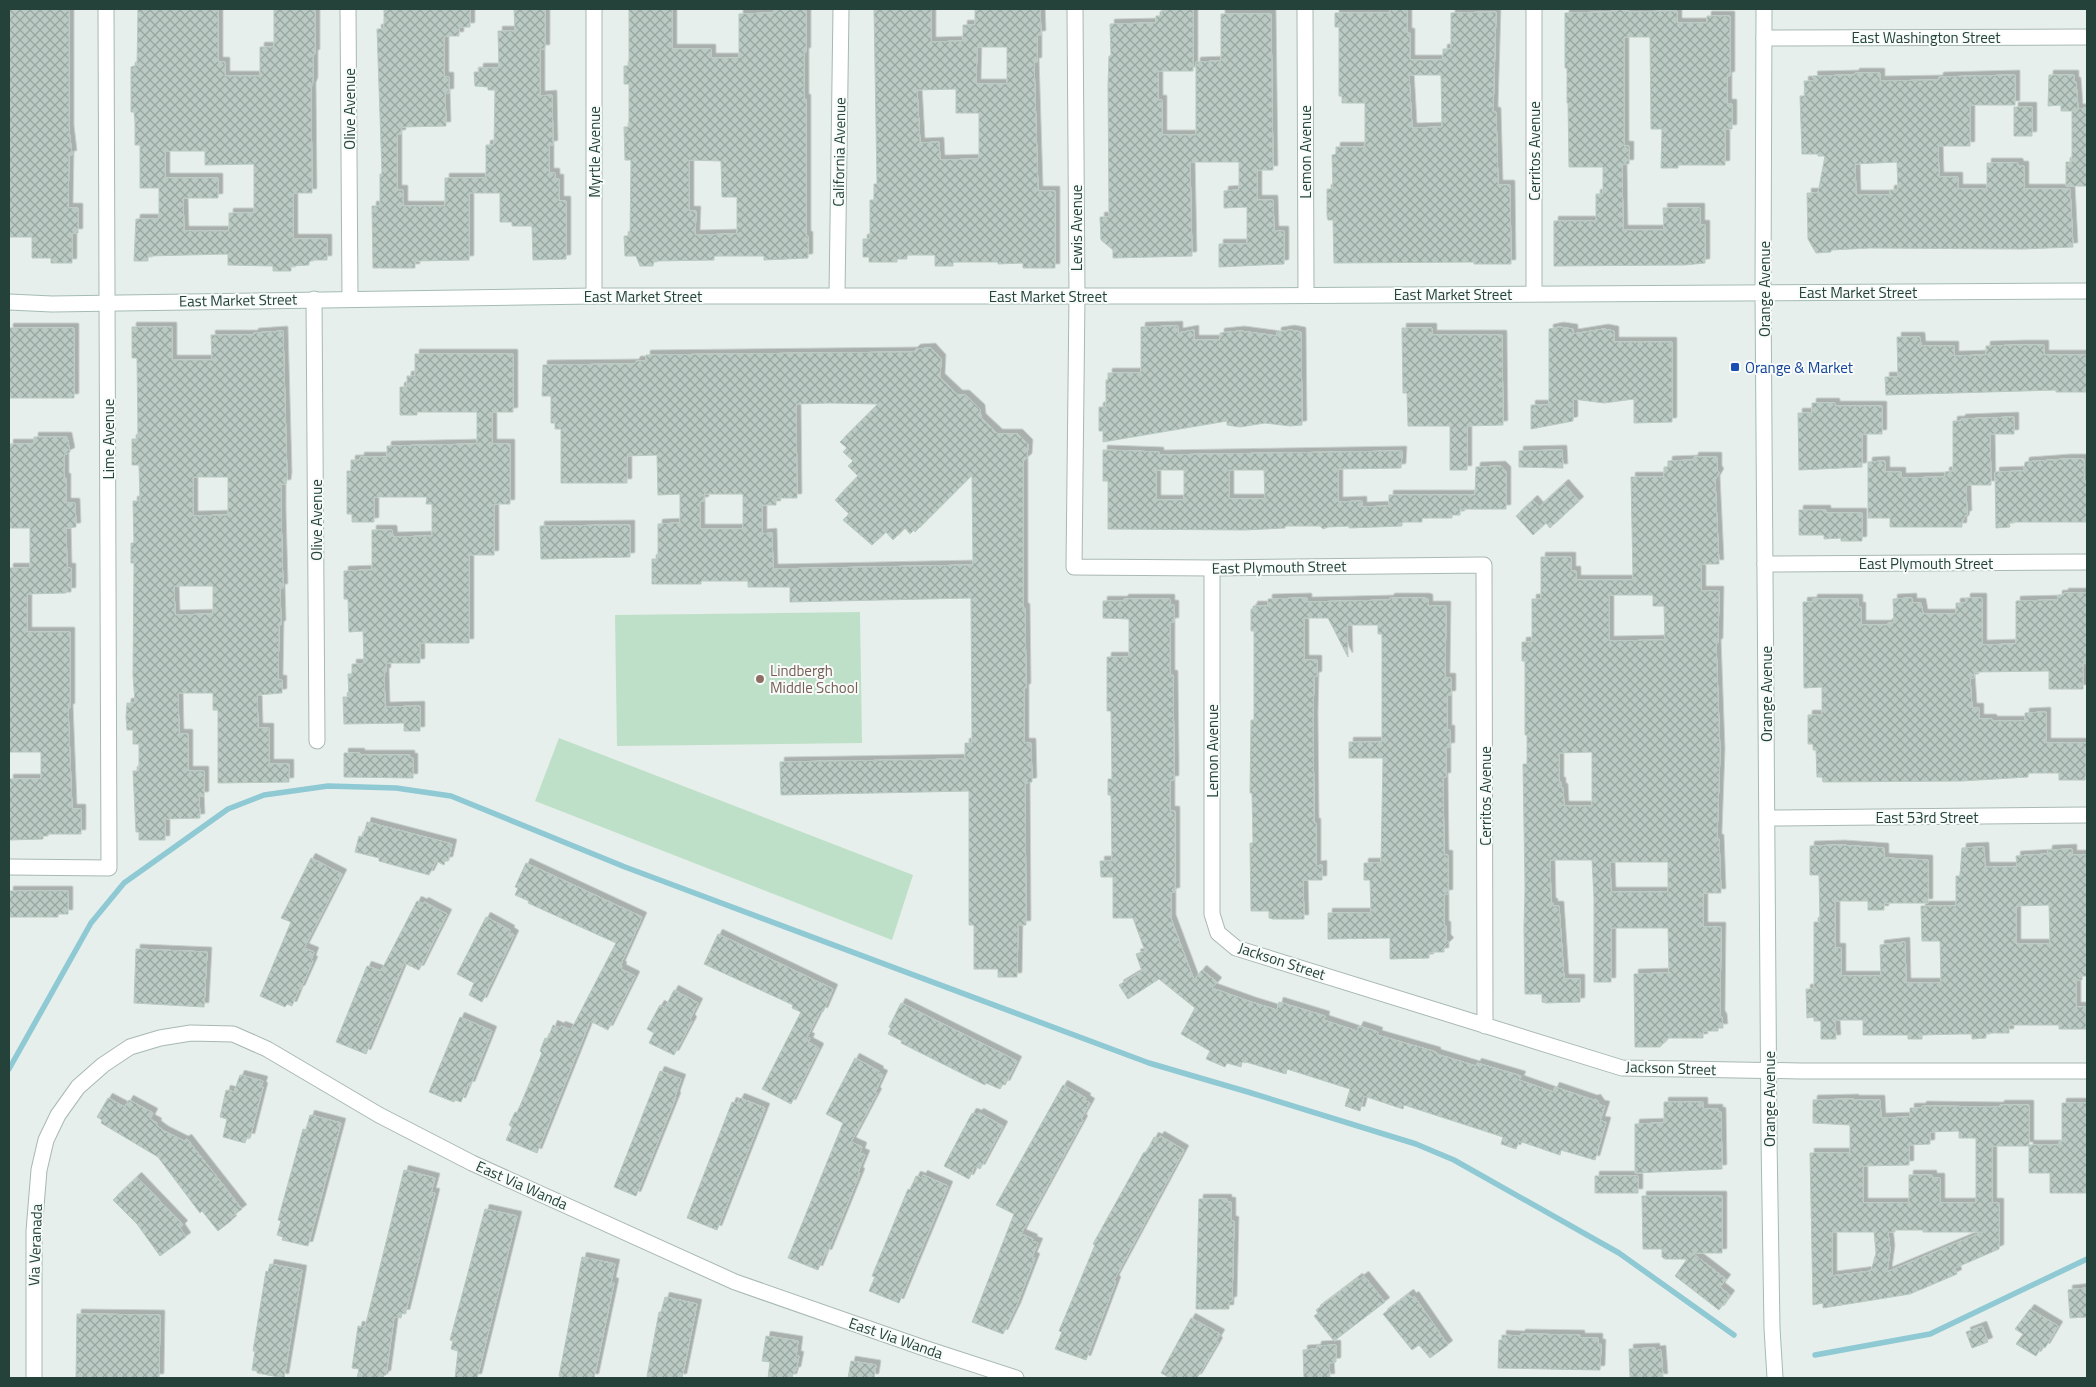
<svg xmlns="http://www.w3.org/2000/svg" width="2096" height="1387" font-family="'Titillium Web',sans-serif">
<defs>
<pattern id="building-cross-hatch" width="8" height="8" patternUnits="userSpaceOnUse" patternTransform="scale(1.25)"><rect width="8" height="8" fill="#bbcac4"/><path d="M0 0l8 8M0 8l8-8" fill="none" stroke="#98a6a0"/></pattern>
<filter id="shadow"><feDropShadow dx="4.5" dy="-4.5" stdDeviation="0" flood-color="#0004"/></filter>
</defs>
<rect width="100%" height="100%" fill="#e6efeb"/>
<path fill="#bfe0c8" d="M860,612L862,743L617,746L615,615Z
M559,738L913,875L892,940L535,801Z"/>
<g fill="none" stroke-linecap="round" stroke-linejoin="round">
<path stroke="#8ec9d4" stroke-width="5.5" d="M9,1069L91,923L124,883L228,809L264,795L328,786L396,788L451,796L625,867L1149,1063L1248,1092L1416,1144L1454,1160L1619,1253L1734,1335
M1815,1355L1930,1334L2087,1259"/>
</g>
<path fill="url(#building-cross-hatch)" stroke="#b8c9c2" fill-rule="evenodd" filter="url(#shadow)" d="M9,9H69V130L72,155H69L68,208H78V233H72V263H51V258H32V237H9Z
M138,9H218V62H225V76H260V47H274V9H315V54H313V82L311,87L312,193H293V239H327V260H312L309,262V265L291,266V271H273V266L228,265V254L148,256V261H134L136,219H159V188H140V145H135V123L134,112H131V67L137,65ZM165,151H205V165L254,164V213H229V231H184L183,198H218V178H165Z
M384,9H470V27H459V36H444V77H449V93H445L446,126L401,127V134H397V190H403V206H445V178H486V145H494L495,90H488V87L475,86L474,72H479V68H499L498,31H515L514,9H545V49H540V96L552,95L553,145H549V173H555V179H559V201H566V259L533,260L532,226H512V222H500V193H469V260L415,261V268H373L372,206H380V174H382L377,29H384Z
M629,9H672V49H711V58H739V14L774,13V9H806V52H804V99H806V236H808V258L764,260V256H714V260L654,261L653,266H640L636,256H625L624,236H630L631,160H625L624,127H629V84H624V66H629ZM689,160L721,161L722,197H737V234L695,235L696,211H689Z
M874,9H931V42L963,41V25H975V9H1040L1041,35H1037V62H1034L1038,191H1055V268H1023V263L998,264V262H953V266H935V255H907V259H897V262H869V257H863V239H870V200H874V184H877ZM977,47H1007V84H976ZM956,89V113H979V159L940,160L939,142L920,143L917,90Z
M1162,9H1193V71H1158V100H1162V135H1196V62L1221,61V14H1271L1273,170H1257V200H1273L1274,231H1284V264L1219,267V244H1247V207L1224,208V191L1239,190V162H1190L1192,256L1113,258V250L1101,240L1100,217H1109L1108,85L1109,56H1111L1110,24L1156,23V16H1162Z
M1390,9H1407V33H1410V60H1443V49H1451V13L1496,12L1493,112H1496L1498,185H1510L1511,264H1474V262L1334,263L1333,220H1328L1327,216V189H1333L1332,155L1336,154V147H1365V103H1342V96H1339V27H1335V13H1390ZM1409,75H1441L1442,127L1412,128Z
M1612,9H1628V12L1677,11V23H1707V16H1730V76H1727V104H1732V129H1725V165H1678V168H1661L1662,129H1651L1650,37H1624V146H1629V164H1622L1623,230H1664L1663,208H1700V225H1705V263L1685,265L1554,266V221H1596V194H1603V167H1569L1568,103H1567V68H1565V13L1612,12Z
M1855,73H1880V81L1939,80V77L2015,75V105H1970V146H1938L1939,177H1958V189H1987V163H2018L2019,166H2024V189H2070L2073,247L2023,249L1870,248L1831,250V252L1816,253L1808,239L1807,193H1818L1825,156H1818V154H1802L1800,96H1805L1804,81H1814L1813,76L1855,75ZM1897,162L1898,190H1890V195H1856L1855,164Z
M2049,75H2074V82H2076L2078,109L2087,108V186H2066V162H2072V111H2061V105L2048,106Z
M2014,107H2032V136H2014Z
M1178,326V333L1194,330V340H1220V333L1240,331L1277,336V332L1290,330L1301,332L1302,425L1290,426L1265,423L1240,427L1227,425V421L1103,442V431H1099V407H1106V380H1108V373H1141V327Z
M132,327H172V360H212L211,335H254V333L283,331L287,477L286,484H281V514L283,588H280L281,625H279L278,680H282V693L257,695L258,728H269V764H289V782L218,783V710H213V693H178L179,734H188V771H204V796H199L200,818L165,819V840H139V832H136L133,771H139V744H133V730H127L126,717L127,703H135L133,675L134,563H131V543H134L133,501H140L139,465H132V439H138L137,358H132ZM193,477H228V515L193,516ZM174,586H213V614L175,615Z
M1559,327L1573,329V334L1604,329L1614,331V342H1672V422L1634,423V399L1604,403L1573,399V421L1531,429V405H1549V329Z
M9,328H74V398H9Z
M1402,328H1432V335H1502L1503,425L1467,426V470H1450V426H1408L1407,393H1403Z
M1897,337H1920L1921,346H1954V356L1986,355V346L2021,345H2044V355H2087V392H2056V390L1886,395L1885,377H1898Z
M931,348L941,359L940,378L958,395H965L980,409L981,418L998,434H1018L1028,444L1027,458L1023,461V608H1025L1026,688H1024V743H1031L1032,782L1025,783L1026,925H1018L1017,977H998V969H974V925H969V791L781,795L780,762L965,759V743H972L971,598L790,602V587H748V581H701V584H652V559H658V524L680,523V494L658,495L657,455L627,456V483H561V429H555V423H551V396H542L543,365L635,364L636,361H646V355L913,352L916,349ZM829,403L878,404L840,442L847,448L843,452L853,461L848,466L858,476L835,500L849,514L843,520L872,545L886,532L893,540L905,528L910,534L914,530L915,532L972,475L973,565L773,569L772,533L762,534V505H776V498H797L796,404ZM704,494H743V529H700V501H704Z
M415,354H513V412H492V444H510V504H494V555H469V643H420V663H386V672H384L385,707L420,706V731H404V723L344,724L343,697H349L348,674H352V664H363L364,661L363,631L349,632L348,599H344V571L372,570V530H392L393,537L432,536V504H426L427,497H374V522H352V514H347V471H351V460H360V457H387V446L477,444V412H417V415H400V387H407V376H415Z
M1812,403H1835V406H1882V434H1862V467L1799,470L1798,413H1812Z
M2014,417V434H1990L1991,485H1968L1966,487L1967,515H1965L1964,520H1962V527H1890V518H1868V462L1885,461V472H1901V478L1945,477V472L1953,471V421H1961V419Z
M34,437H67L70,452L64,455V478H66V503H75L76,527L66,528L67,568H71V592H66V593L27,594V632H70V708H68L72,809H81V834H48V836H43V839L9,840V779H41V752H9V568H30V528H9V444H34Z
M1103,450L1159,452V455L1402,451L1401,468L1338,469V502L1362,501V507L1389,506V495H1475L1476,467L1501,466L1506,471V509H1460V515H1452V518H1422V522H1402V526L1349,528V526L1328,527L1323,529L1320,526H1285V528L1245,530L1108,529V481H1103ZM1156,470H1184V500H1156ZM1229,470H1264L1265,499H1229Z
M1562,450L1563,468L1519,467V451Z
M1694,457H1717V470L1719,473L1715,480L1719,564H1701V591H1719L1718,643H1716L1720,753L1717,836V839H1719L1721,893H1703V927H1721L1720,1015L1722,1018L1723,1028H1718V1031H1703V1038H1668L1660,1047H1635L1634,974L1669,973L1668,928H1611V982H1594V898L1592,860H1550L1551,903H1553V906H1559L1564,979H1580V1002L1546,1003L1542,1002V994H1525L1524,928L1525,888L1523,764H1527V735H1525V661H1522V642H1532V599H1541V557H1571V571H1576V580H1633L1631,477H1664V467H1668V461L1694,460ZM1609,595H1653V606H1664L1665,640L1609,641ZM1592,752V806H1564L1563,788H1561V782H1559V753ZM1610,862H1668V892H1611Z
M2066,459H2084V481L2087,480V522H2009L2010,527L1996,528L1995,472L2024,471L2025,462Z
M1564,484L1579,501L1550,528L1546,523L1533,535L1516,516L1533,500L1539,507Z
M1799,510H1826V513H1862V541H1841V538L1824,539V535H1799Z
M630,525V557L541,559L540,526Z
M2064,593H2087V663H2083V689H2049V671L1974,672V678H1970L1972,708H1979V719H1992V721H2025V713L2046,712V743H2087L2085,780H2059V773H2028V777L1962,781L1823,782L1822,777H1817L1816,750H1813V744H1808V715H1822V687L1804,688L1803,602H1813V599H1858V607H1861V625H1888V623H1894L1893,599L1912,598V603H1921L1923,614H1956V603H1966V598H1982V645L2016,644V601L2058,600V595H2064Z
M1307,598V602L1390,600V598H1425L1428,599V606H1446L1445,678H1451V695H1447V730H1450V747H1446V777H1443L1444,855H1448V894H1444V926H1446V939L1449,942L1444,947V952H1429V958L1390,959V938L1328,939V913H1371L1370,880H1364V863H1381L1383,758H1349V742H1382V634H1378V625H1347L1348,657L1328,618H1304V660H1317V676H1314L1313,717L1314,823H1316V866L1322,865V880H1303L1304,919H1273L1269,918V911H1251L1250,843H1253L1252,793H1250L1251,720H1254V631H1251V609H1253V606H1268V599Z
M1124,599H1170V605H1174V622H1170V675H1173L1174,762V780H1170V811H1175V892H1172L1171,894V919L1194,980L1202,970L1217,982L1212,988L1251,1002L1277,1010L1279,1002L1325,1016L1324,1020L1357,1031L1359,1026L1378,1032L1377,1035L1436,1052V1054L1476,1066L1477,1063L1521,1076L1519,1080L1553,1092L1555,1087L1593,1100L1596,1099L1600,1105L1605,1106L1600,1121L1606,1122L1595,1160L1561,1150L1560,1155L1519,1141L1516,1149L1501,1144L1503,1137L1404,1105L1403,1109L1364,1096L1360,1111L1345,1106L1350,1089L1287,1069L1286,1074L1246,1062H1242L1241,1067L1227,1063L1225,1067L1206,1059L1210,1051L1181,1034L1195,1008L1159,979L1128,999L1119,985L1142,971L1136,954L1145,951L1133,918H1113V877H1101L1100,861H1112L1111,795H1108V779H1112L1111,711H1107V657H1129V619L1103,618V601H1124Z
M344,753H360V755H410V758H413V778L344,777Z
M367,822L452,844L448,861H445L444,865L436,861L429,875L379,861V858L355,852L359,836L363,837Z
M1840,845L1884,848V858L1928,860V903H1884V910H1868V901H1835V948H1841V976H1881L1880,945L1905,942L1906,983H1941L1940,941H1922L1921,906H1956V876H1960L1962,848L1984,847L1985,867H2017L2016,856L2048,854V850L2072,849V855H2087V976H2082V980H2076V1007H2086V1029H2059V1025H2009V1033H1986V1038L1972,1039V1034H1961L1922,1035V1039H1908V1035H1863V1020H1835L1836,1039H1821V1021H1814V1017L1807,1018L1806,989H1814V922H1820L1819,875H1810V846ZM2049,905L2050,944H2016V906Z
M311,858L342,874L304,948L314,952L311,960L313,961L300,990L299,989L292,1006L287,1004L285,1007L260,996L291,922L281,918Z
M526,863L642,917L620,966H622L621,969L635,976L608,1030L590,1021L537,1153L506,1140L512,1127L509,1125L515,1112L517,1113L542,1053L540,1051L545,1038L548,1039L553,1025L560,1028L561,1026L571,1030L616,943L528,903L529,901L515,895L518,888L515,887Z
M9,891H68V914H58V917H9Z
M417,901L423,904L424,902L447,914L419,970L404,963L366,1054L336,1042L367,966L381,971Z
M486,917L510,930L509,932L514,935L482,1002L469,995L474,983L457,974Z
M718,934L833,989L823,1012L820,1011L807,1037L810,1038L808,1042L819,1048L791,1104L762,1089L801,1012L792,1008L793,1005L704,964Z
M136,949L207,952L204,1007L134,1003Z
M674,990L698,1003L690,1019L692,1021L674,1055L649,1043L654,1033L647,1029L660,1005L665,1008Z
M901,1003L1017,1061L1005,1085L1003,1084L1000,1089L986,1083L985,1085L901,1043L902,1041L888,1034L891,1028L889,1027Z
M460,1017L492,1031L470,1086L468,1085L461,1102L455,1100L454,1102L429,1092Z
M855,1058L879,1071L878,1073L883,1075L875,1092L877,1093L851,1142L862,1147L860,1153L865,1155L858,1172L860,1173L827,1254L825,1253L818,1270L788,1258L843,1123L826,1114Z
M660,1071L681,1079L675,1096L676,1097L636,1196L614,1187Z
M240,1075L263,1081L261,1087H263L250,1138L247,1137L245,1143L223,1137L227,1119L220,1117L226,1090L234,1092Z
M1063,1085L1086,1098L1085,1100L1090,1103L1081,1119L1083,1120L1021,1234L1033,1239L1032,1241L1038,1243L1032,1257L1035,1258L1016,1307L1003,1334L972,1322L1014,1214L996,1205Z
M108,1098L125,1107L129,1100L153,1113L150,1119L157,1123L156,1125L164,1131L184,1141L187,1139L242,1209L230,1218L232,1220L218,1231L202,1211L200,1213L158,1157L101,1123L102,1120L97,1117Z
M740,1098L765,1108L717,1230L687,1218L732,1102L737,1104Z
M1854,1099V1100H1880L1881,1118L1910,1117V1108H1922V1106L2000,1107V1105H2029V1146H1992V1203H1999V1249L1955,1268L1957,1274L1910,1294L1823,1308V1303L1813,1305L1810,1153H1850V1125L1813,1123V1100ZM1959,1131V1138H1976V1203H1940V1178H1932V1175H1909V1203H1863V1166L1909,1165V1145L1930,1144V1132ZM1895,1230H1923V1232H1983L1887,1272L1890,1250L1888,1232H1895ZM1832,1232H1874L1876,1253L1871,1271L1832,1276Z
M1664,1102H1703V1109H1718V1112H1721L1722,1169L1635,1173V1124L1664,1123Z
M2062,1103H2087V1193H2050V1173H2029V1145H2059V1142H2062Z
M972,1113L978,1115L979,1113L1003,1126L980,1169L975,1166L969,1179L944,1166Z
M310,1115L341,1123L308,1246L282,1240L283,1237L277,1235L281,1221L278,1220L303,1129L306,1130Z
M1160,1136L1184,1150L1114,1280L1116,1281L1086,1360L1055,1349L1062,1332L1059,1331L1095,1245L1093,1244L1144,1152L1146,1153L1154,1137L1158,1139Z
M404,1170L435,1178L431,1193H435L405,1314L402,1313L401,1318L394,1317L386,1375H384L383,1378H357L359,1369L352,1368L358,1326L365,1327Z
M923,1175L948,1186L899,1303L869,1291L875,1277L872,1276L908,1189L910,1190L916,1176L922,1178Z
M1595,1176H1638V1193H1595Z
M137,1177L183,1225L180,1228L186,1237L160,1256L137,1224L113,1200Z
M1642,1196H1722V1253H1692L1726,1279L1720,1287L1730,1295L1719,1310L1675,1276L1687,1259H1665L1662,1257V1249H1643Z
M1199,1199H1227V1202H1231V1221H1234L1232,1301H1229V1309H1196Z
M485,1209L517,1216L477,1378H455L458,1351L451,1349L453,1341L450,1340Z
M582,1257L615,1264L611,1282L614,1283L594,1378H565L559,1376Z
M270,1264L302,1270L284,1378L257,1373V1371L252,1370L255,1351H253L266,1271L268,1272Z
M1364,1276L1385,1302L1334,1341L1314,1316L1318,1313L1316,1310L1358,1278L1359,1280Z
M2087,1288V1317L2070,1318L2068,1290Z
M1409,1294L1412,1298L1414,1296L1448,1345L1430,1358L1419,1345L1412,1350L1383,1314Z
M665,1297L697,1304L682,1378H648L647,1376L659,1312H661Z
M2030,1309L2058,1326L2045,1348L2042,1346L2036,1356L2016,1344L2023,1334L2015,1329Z
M77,1314L160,1315L159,1378H76Z
M1191,1318L1220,1334L1216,1341L1218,1342L1197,1378H1170L1161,1373Z
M1982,1326L1988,1342L1972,1348L1966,1332Z
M1521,1334L1580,1335V1338H1598V1344H1601L1600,1370L1498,1368L1499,1340H1502V1335L1521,1336Z
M766,1336L798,1341L796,1356H799L796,1371H794L792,1378H768L770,1362L762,1361Z
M1336,1345V1362L1329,1363L1330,1378H1304L1303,1350L1317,1349V1346Z
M1655,1348V1351L1661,1350L1663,1378L1630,1377L1629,1349Z
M851,1361L876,1365L874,1378H848Z"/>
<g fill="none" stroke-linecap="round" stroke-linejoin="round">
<g stroke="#a8b8b2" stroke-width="17">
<path id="street" d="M348,9L350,298
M594,9V296
M1075,9L1077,295L1074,567L1212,568L1484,565L1485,1026
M1305,9L1306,295
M1764,38L2087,37
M1534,293V9
M837,295L841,9
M314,299L317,741
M1765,564L2087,562
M1212,568V914L1218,933L1236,948L1622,1068L1801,1071H2087
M1767,818L2087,815
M9,867L109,868L106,9
M34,1378V1231L39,1170L46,1140L58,1115L78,1087L103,1065L130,1047L160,1038L191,1033L233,1034L267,1049L379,1115L472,1163L735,1282L924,1348L1016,1378"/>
</g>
<g stroke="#a4bbb3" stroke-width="17">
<path id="secondary" d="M1764,9L1763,292L1769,1139L1772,1328L1775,1378
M9,302L52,304L594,296H1208L2087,291"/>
</g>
<use href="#street" stroke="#fff" stroke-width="15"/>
<use href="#secondary" stroke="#fff" stroke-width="15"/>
</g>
<rect fill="#1a4fb4" stroke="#f7fbf9" stroke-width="2" x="1730" y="362" width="10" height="10" rx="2.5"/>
<circle fill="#8d6e63" stroke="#f7fbf9" stroke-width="2" cx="760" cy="679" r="5"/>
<g text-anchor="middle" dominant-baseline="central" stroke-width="4" stroke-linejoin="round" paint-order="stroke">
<g font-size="15" fill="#24423a" stroke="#f7fbf9">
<text x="1926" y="37">East Washington Street</text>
<text transform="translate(349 109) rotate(-90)">Olive Avenue</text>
<text transform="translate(1534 151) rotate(-90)">Cerritos Avenue</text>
<text transform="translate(594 152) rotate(-90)">Myrtle Avenue</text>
<text transform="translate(839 152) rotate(-89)">California Avenue</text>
<text transform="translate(1305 152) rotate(-90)">Lemon Avenue</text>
<text transform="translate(1076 228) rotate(-90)">Lewis Avenue</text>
<text transform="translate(1764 289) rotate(-90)">Orange Avenue</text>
<text x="1858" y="292">East Market Street</text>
<text x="1453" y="294">East Market Street</text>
<text x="643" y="296">East Market Street</text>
<text x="1048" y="296">East Market Street</text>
<text transform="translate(238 300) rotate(-1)">East Market Street</text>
<text transform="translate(108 439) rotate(-90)">Lime Avenue</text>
<text transform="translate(316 520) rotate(-90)">Olive Avenue</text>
<text x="1926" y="563">East Plymouth Street</text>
<text transform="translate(1279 567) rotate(-1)">East Plymouth Street</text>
<text transform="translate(1766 694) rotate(-90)">Orange Avenue</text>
<text transform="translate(1212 751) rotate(-90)">Lemon Avenue</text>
<text transform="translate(1485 796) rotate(-90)">Cerritos Avenue</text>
<text x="1927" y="817">East 53rd Street</text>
<text transform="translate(1282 961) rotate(18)">Jackson Street</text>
<text transform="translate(1671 1068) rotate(2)">Jackson Street</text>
<text transform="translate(1769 1099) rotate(-90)">Orange Avenue</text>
<text transform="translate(522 1185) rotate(24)">East Via Wanda</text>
<text transform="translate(35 1245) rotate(-88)">Via Veranada</text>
<text transform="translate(896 1338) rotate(19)">East Via Wanda</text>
</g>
<g font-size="15" fill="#164399" stroke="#f7fbf9" text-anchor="start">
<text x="1745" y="367">Orange &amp; Market</text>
</g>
<g font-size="15" fill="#785e54" stroke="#f7fbf9" text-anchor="start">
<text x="770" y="670">Lindbergh<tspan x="770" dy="17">Middle School</tspan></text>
</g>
</g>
<rect width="2096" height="1387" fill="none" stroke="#24423a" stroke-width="20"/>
</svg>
